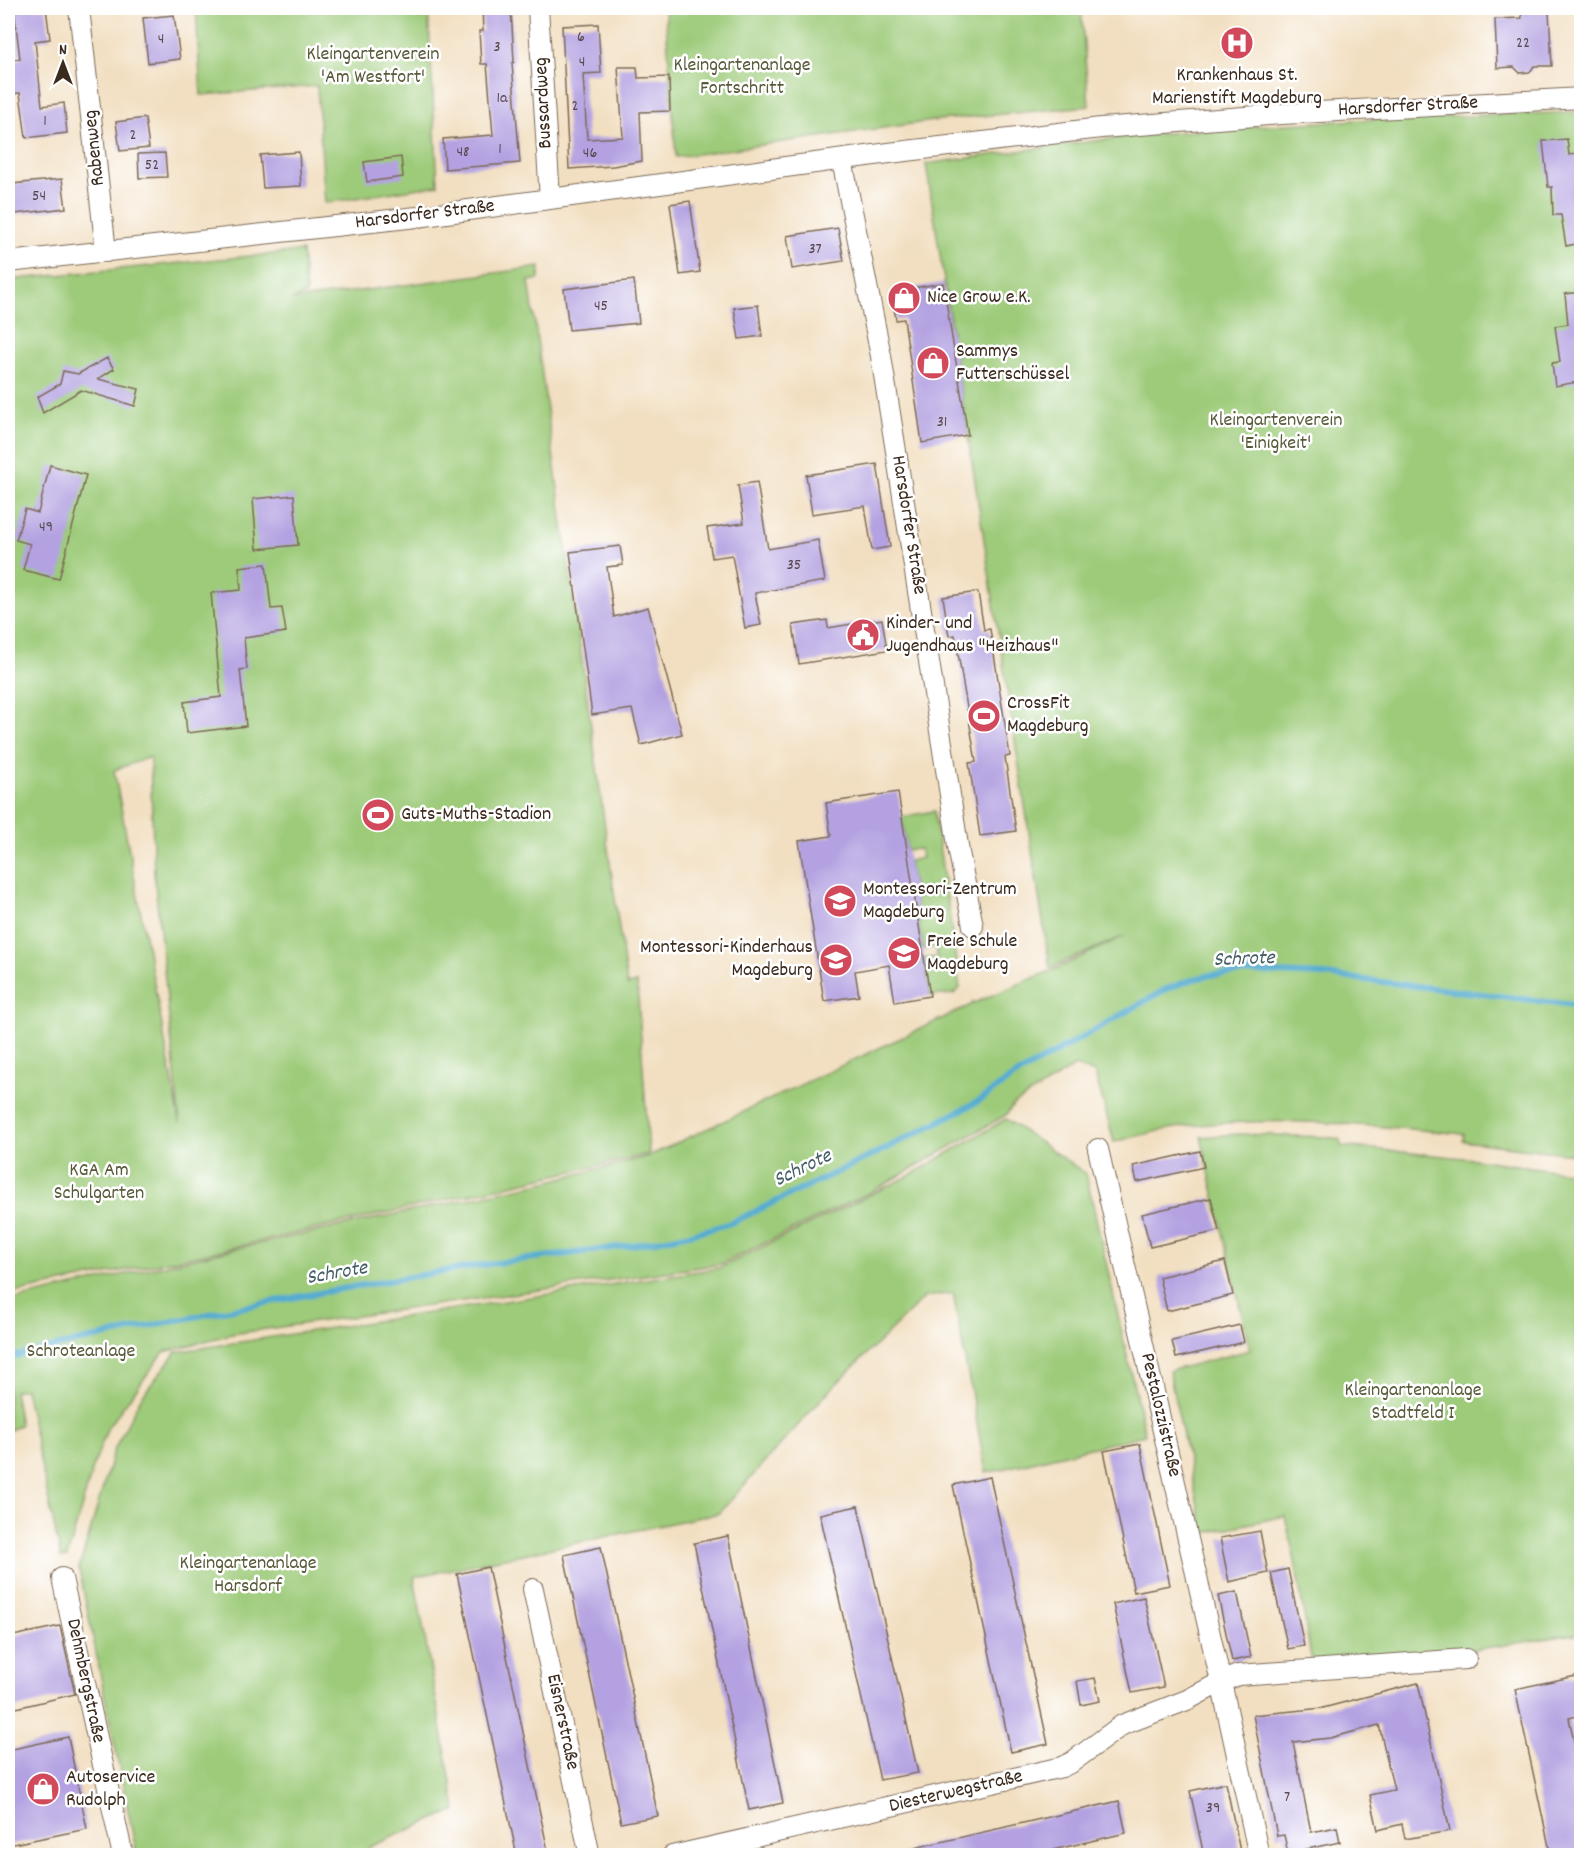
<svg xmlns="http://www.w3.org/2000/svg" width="1589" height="1863" font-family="Dekko,sans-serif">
<rect width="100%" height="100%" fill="#fff"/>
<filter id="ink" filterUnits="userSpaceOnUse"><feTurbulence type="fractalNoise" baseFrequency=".0167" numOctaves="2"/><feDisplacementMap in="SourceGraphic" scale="12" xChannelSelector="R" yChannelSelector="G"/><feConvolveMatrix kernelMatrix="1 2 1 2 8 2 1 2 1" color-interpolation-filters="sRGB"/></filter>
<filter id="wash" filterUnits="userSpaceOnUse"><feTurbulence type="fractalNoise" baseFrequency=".008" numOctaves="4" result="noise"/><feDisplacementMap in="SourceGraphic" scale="24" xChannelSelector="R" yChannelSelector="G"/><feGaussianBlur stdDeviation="1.35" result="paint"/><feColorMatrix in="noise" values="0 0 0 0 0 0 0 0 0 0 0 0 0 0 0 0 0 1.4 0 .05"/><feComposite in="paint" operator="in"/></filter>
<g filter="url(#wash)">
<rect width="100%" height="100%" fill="#f2dfc1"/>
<path fill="#9dcb79" stroke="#6c7a4c" stroke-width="1.5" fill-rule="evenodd" d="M196,8H428L438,185L325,203L317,86L201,95Z
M665,8H1081L1089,106L940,120L676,157Z
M1581,112V1155L1463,1141L1464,1134C1376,1126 1287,1116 1199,1125C1170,1127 1142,1135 1114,1142L1095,1073L1075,1066L1014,1104L1006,1115L873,1191L721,1264L232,1334L164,1352L108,1427L94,1464L67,1557L61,1558L25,1389L14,1391L20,1425L8,1431V1301L239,1248L542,1183L649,1156L973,1004V1002L974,1003L1064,965L1124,936L1050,968L926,164C993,155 1061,144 1128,137C1279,121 1430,117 1581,112Z
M302,251L306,294L292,300L540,267L539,279L529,281L627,985L637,983L649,1154L204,1254L8,1294V280ZM150,757L154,874L180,1122L114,770Z
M934,811L960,988L954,994L930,996L924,959L937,957L936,947L923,949L909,861L922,858L920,849L907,850L902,817Z
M1006,1119L1086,1174L1145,1435L986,1473L953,1293L925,1297L827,1393L719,1513L414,1577L456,1810L369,1847L371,1855H137L79,1569L114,1450L140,1399L176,1352L719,1268L911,1175Z
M1239,1134L1326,1137L1340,1139L1341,1146L1474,1159L1581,1174V1633L1460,1652L1312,1663L1296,1566L1285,1516L1204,1533L1169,1371L1250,1350L1201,1137Z"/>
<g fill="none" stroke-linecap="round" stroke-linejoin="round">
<path stroke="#54acd1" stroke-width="6" d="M8,1358C161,1321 315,1292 471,1267C557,1253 647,1249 731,1223L883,1150L977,1102L1013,1077L1166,989L1194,979L1211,975L1250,972L1324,975L1582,1006"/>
</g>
<g id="blocks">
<path fill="#b3a1e1" d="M14,8H46L50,39L35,41L42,106L64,103L67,133L26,138L20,93L12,94L8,60L20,59Z
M482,8H511L514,62L512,63L520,163L445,169L443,139L493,135L487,64H481L479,31H483Z
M1549,11L1552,66H1534L1530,72L1520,73L1514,67L1497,68L1495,19L1522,18L1521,12Z
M174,15L180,59L148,63L143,18Z
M598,24L601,73L583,74L587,139L623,137L618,67H637L638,78L669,77L670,111L640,112L642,161L613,166L569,169L562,26Z
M145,118L149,148L120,151L116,122Z
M1567,139L1569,155L1577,154L1580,192H1581V243L1566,246L1561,215H1553L1552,187H1548L1543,141Z
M299,152L301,186L263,188L260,155Z
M165,153L167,177L139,178L138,154Z
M401,157L403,177L367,182L364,162Z
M62,179L66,208L15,214L12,184Z
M690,201L700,272L680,275L670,204Z
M838,228L844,261L792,269L787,236Z
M634,280L639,323L569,330L564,289Z
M943,283L968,435L922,443L904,319L896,320L892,297L900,290Z
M1581,292V370H1577L1578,382L1555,386L1552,363L1560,362L1555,326L1568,324L1565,294Z
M758,305L762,336L739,339L734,308Z
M107,358L114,369L98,379L139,389L135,406L81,390L43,413L37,397L60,384L63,371L78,374Z
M877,464L890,547L872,550L865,506L812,514L806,475Z
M50,465L86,475L59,579L23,570L30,544L16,540L25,509L38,513Z
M757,482L768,549L818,540L825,581L755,593L761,625L745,628L732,555L712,558L707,528L744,523L738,485Z
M294,495L298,545L257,549L253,499Z
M620,546L623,565L607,567L614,617L648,607L682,734L641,745L632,709L592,715L570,552Z
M266,564L271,609L282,608L286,632L244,638L247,669L240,670L246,726L187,733L184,702L221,697L211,593L241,590L239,567Z
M978,592L984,630L990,629L1010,756L1005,757L1016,831L980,836L969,763L976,762L955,635L949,636L943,597Z
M882,619L887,650L799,664L793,625L827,620L828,628Z
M898,792L930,996L895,1002L889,965L855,971L859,996L824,1001L799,841L831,836L826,803Z
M1200,1151L1204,1167L1137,1182L1133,1166Z
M1211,1198L1219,1231L1150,1247L1142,1214Z
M1225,1261L1233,1295L1167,1311L1159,1277Z
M1240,1325L1244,1342L1176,1358L1172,1341Z
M1140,1444L1170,1585L1134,1592L1104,1451Z
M990,1477L1048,1744L1011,1752L953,1485Z
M858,1506L918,1773L880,1780L820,1514Z
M1260,1531L1268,1573L1229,1582L1220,1538Z
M728,1536L783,1803L749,1810L694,1543Z
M601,1547L658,1816L621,1823L564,1555Z
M488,1567L519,1713L549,1856H517L457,1574Z
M1288,1569L1304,1646L1288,1649L1271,1573Z
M1237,1592L1251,1657L1232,1661L1218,1596Z
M1144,1597L1164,1687L1132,1693L1113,1604Z
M60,1626L75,1694L8,1710V1637Z
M1581,1675V1715L1569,1718L1581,1775V1856H1551L1515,1689Z
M1095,1678L1100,1701L1081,1705L1077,1681Z
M1418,1683L1450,1831L1405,1839L1402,1824L1378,1830L1370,1795L1394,1790L1379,1725L1330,1738L1293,1742L1311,1832L1337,1827L1340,1842L1288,1853L1284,1835L1277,1836L1253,1715L1323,1708Z
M68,1737L87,1829L8,1845V1750Z
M1226,1783L1241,1856H1204L1190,1791Z
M1119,1801L1126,1833L1027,1856H911L910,1849Z"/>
</g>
</g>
<g filter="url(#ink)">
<use href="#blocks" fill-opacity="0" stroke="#7b6957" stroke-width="1.5"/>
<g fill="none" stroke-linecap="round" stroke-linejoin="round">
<g stroke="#7b6957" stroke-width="22">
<path id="minor" d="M79,8L106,252
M538,8L550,199
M842,160L881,356L959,852L973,926
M8,262L417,217L889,153L1101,128L1282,114L1582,98
M1098,1149L1221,1682L1259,1856
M62,1578L123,1856
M533,1589L590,1856
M672,1856L1062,1767L1072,1762L1122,1725L1187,1700L1221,1682L1238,1675L1466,1659"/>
</g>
<use href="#minor" stroke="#fff" stroke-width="20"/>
</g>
</g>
<defs>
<g id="hospital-disc" transform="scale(1.725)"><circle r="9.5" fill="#d1495b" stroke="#fff"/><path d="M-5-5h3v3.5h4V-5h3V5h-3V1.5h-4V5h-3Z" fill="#fff"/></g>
<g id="shop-disc" transform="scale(1.725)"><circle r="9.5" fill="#d1495b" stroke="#fff"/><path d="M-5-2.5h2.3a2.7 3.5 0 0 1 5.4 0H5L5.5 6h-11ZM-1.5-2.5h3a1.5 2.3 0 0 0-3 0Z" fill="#fff"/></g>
<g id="civic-disc" transform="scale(1.725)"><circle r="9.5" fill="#d1495b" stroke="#fff"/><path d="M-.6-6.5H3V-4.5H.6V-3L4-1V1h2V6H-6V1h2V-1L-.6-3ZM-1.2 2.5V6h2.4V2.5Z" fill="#fff"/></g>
<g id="stadium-disc" transform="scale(1.725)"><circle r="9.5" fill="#d1495b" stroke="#fff"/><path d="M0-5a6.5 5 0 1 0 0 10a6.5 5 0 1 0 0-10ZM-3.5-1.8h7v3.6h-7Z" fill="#fff"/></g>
<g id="school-disc" transform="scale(1.725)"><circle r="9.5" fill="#d1495b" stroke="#fff"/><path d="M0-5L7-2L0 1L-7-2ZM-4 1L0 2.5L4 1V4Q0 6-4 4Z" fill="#fff"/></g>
</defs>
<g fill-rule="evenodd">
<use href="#hospital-disc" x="1237" y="43"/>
<use href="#shop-disc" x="904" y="298"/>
<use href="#shop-disc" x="933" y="363"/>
<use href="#civic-disc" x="863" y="635"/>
<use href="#stadium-disc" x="984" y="716"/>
<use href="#stadium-disc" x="378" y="815"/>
<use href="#school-disc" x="840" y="901"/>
<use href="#school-disc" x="904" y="953"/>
<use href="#school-disc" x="836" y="960"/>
<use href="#shop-disc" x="43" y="1789"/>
</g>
<g text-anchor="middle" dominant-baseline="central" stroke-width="5" stroke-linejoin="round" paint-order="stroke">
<g font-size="16" fill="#59484f">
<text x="581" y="37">6</text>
<text x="161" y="39">4</text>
<text x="1523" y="43">22</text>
<text x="497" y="47">3</text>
<text x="582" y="62">4</text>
<text x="502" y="98">1a</text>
<text x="575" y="106">2</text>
<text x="45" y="121">1</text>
<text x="133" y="135">2</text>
<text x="500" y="149">1</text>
<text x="463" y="152">48</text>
<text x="590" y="153">46</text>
<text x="152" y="165">52</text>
<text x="39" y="196">54</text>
<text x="815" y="249">37</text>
<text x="601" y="306">45</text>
<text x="942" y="422">31</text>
<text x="46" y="527">49</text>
<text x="794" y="565">35</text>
<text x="1287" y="1797">7</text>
<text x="1213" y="1808">39</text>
</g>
<g font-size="20" fill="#585a39" stroke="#fff">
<text x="373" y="55">Kleingartenverein<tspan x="373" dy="23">'Am Westfort'</tspan></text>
<text x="742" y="66">Kleingartenanlage<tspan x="742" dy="23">Fortschritt</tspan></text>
<text x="1276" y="421">Kleingartenverein<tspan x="1276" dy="23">'Einigkeit'</tspan></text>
<text x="99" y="1171">KGA Am<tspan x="99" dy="23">Schulgarten</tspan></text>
<text x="81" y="1352">Schroteanlage</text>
<text x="1413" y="1391">Kleingartenanlage<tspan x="1413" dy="23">Stadtfeld I</tspan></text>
<text x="248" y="1564">Kleingartenanlage<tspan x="248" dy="23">Harsdorf</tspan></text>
</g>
<g font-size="20" fill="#3b2a1e" stroke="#fff" text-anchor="start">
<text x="1237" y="76" text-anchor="middle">Krankenhaus St.<tspan x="1237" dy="23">Marienstift Magdeburg</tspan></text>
<text x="927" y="298">Nice Grow e.K.</text>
<text x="956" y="352">Sammys<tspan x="956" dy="23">Futterschüssel</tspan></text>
<text x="886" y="624">Kinder- und<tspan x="886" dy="23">Jugendhaus "Heizhaus"</tspan></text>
<text x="1007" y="704">CrossFit<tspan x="1007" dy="23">Magdeburg</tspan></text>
<text x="401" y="815">Guts-Muths-Stadion</text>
<text x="863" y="890">Montessori-Zentrum<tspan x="863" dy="23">Magdeburg</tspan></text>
<text x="927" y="942">Freie Schule<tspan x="927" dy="23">Magdeburg</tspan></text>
<text x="813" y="948" text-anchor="end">Montessori-Kinderhaus<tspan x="813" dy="23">Magdeburg</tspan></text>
<text x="66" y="1778">Autoservice<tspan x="66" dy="23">Rudolph</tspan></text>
</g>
<g font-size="20" fill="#3b2a1e" stroke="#fff">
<text transform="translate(544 103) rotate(-93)">Bussardweg</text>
<text transform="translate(1408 107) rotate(-3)">Harsdorfer Straße</text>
<text transform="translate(95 148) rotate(-96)">Rabenweg</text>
<text transform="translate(425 215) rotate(-7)">Harsdorfer Straße</text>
<text transform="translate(908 525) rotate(81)">Harsdorfer Straße</text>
<text transform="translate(1160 1415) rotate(77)">Pestalozzistraße</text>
<text transform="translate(85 1681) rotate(78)">Dehmbergstraße</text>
<text transform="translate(562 1722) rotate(78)">Eisnerstraße</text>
<text transform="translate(956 1792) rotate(-13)">Diesterwegstraße</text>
</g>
<g font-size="21" font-style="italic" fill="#455e66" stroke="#fff">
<text transform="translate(1244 960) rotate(-2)">Schrote</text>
<text transform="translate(803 1169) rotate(-26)">Schrote</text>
<text transform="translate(337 1274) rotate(-10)">Schrote</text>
</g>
</g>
<rect width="1589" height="1863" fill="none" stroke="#fff" stroke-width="30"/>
<g transform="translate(63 63)" stroke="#ffffff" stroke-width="4.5" paint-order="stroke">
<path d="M0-4.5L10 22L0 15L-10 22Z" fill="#3b2a1e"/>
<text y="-9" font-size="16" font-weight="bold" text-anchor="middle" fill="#3b2a1e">N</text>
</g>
</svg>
